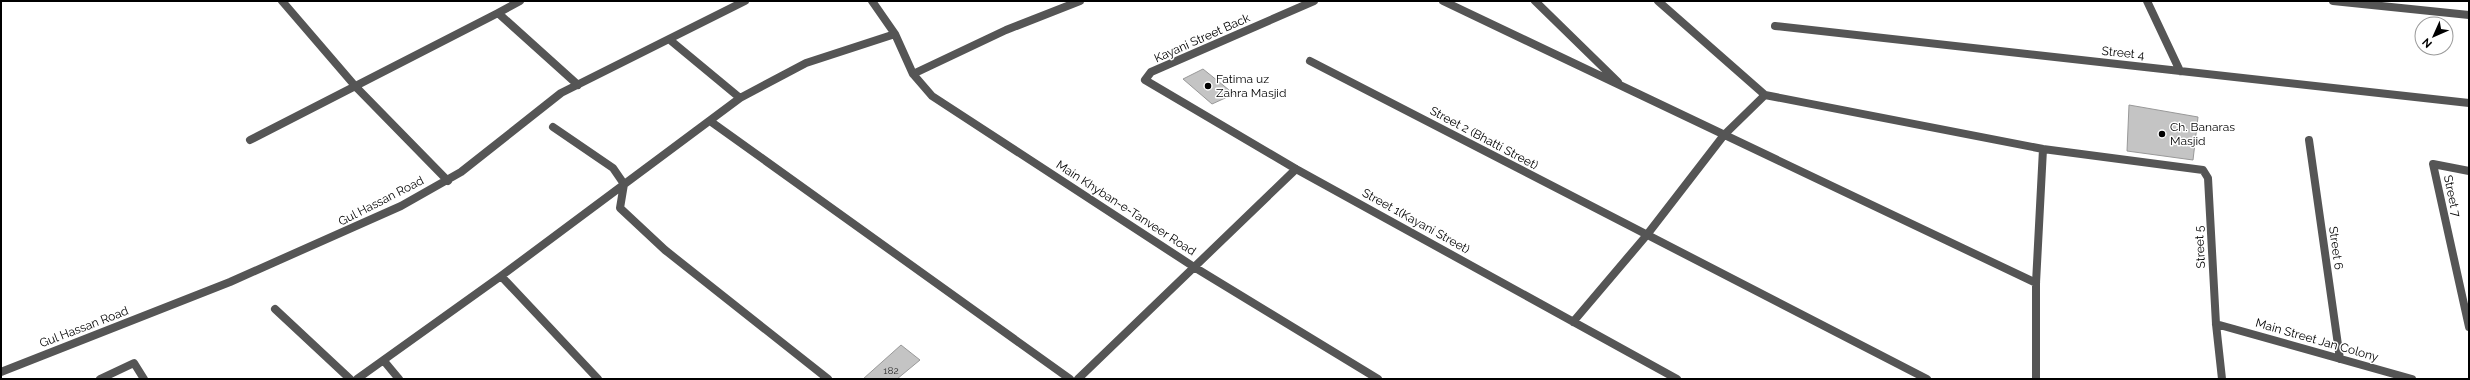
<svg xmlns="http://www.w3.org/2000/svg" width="2470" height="380" font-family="Raleway,sans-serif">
<rect width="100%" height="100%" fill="#fff"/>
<path fill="#c4c4c4" stroke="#999" d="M1203,69L1234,94L1212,104L1183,79Z
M2129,105L2198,117L2193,160L2127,151Z
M901,345L920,360L897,379H863Z"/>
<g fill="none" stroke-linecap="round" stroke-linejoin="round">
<path stroke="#555" stroke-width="8" d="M282,1L356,87L448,181
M520,1L498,13L578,85
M872,1L895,34L913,74L932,96L1194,267L1378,379
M1314,1L1151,72L1145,80L1296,169L1677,379
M1443,1L2036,283
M1535,1L1618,82
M1658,1L1765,95L2043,149L2203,170L2208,178L2216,324L2222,379
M2147,1L2180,71
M2333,1L2469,15
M1775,26L2469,103
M670,40L740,98
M1310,61L1927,379
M913,74L1006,30L1080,1
M710,121L1070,379
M553,127L613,168L624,184L620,208L665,250L828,379
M250,140L498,13
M2309,140L2340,359
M2469,171L2433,164L2469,327
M501,276L598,379
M275,309L350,379
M1573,322L1646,236L1724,135L1765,95
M2216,324L2412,379
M384,361L399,379
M1,372L230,282L401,206L461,172L561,93L745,1
M100,379L134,363L144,379
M357,379L501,276L740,98L806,63L895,34
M1078,379L1296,169
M2036,379V283L2043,149"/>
</g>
<g fill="#000" stroke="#fff" stroke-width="1.5">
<circle cx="1208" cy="86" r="4"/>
<circle cx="2162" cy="134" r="4"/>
</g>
<g text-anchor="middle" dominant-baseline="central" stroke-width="3" stroke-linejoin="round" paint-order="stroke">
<g font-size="10" fill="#313131">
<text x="891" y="370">182</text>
</g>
<g font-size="12" fill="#000" stroke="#fff">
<text transform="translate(1202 38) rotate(-24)">Kayani Street Back</text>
<text transform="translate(2123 53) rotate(6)">Street 4</text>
<text transform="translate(1484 138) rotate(28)">Street 2 (Bhatti Street)</text>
<text transform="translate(2452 196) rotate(78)">Street 7</text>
<text transform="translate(381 201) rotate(-27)">Gul Hassan Road</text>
<text transform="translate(1126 208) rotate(33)">Main Khyban-e-Tanveer Road</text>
<text transform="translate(1416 221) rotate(29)">Street 1(Kayani Street)</text>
<text transform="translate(2200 247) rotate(-93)">Street 5</text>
<text transform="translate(2336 248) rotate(82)">Street 6</text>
<text transform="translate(84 327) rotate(-21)">Gul Hassan Road</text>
<text transform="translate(2317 340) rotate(16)">Main Street Jan Colony</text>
</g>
<g font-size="12" fill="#000" stroke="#fff" text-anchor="start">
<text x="1216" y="79">Fatima uz<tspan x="1216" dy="14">Zahra Masjid</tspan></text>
<text x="2170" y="127">Ch. Banaras<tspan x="2170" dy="14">Masjid</tspan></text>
</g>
</g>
<rect width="2470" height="380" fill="none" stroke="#000000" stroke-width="4"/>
<g transform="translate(2434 36) rotate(225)"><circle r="19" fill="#ffffff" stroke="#999999"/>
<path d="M0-3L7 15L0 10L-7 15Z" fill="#000000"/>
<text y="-6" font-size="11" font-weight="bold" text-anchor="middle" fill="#000000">N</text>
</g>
</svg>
